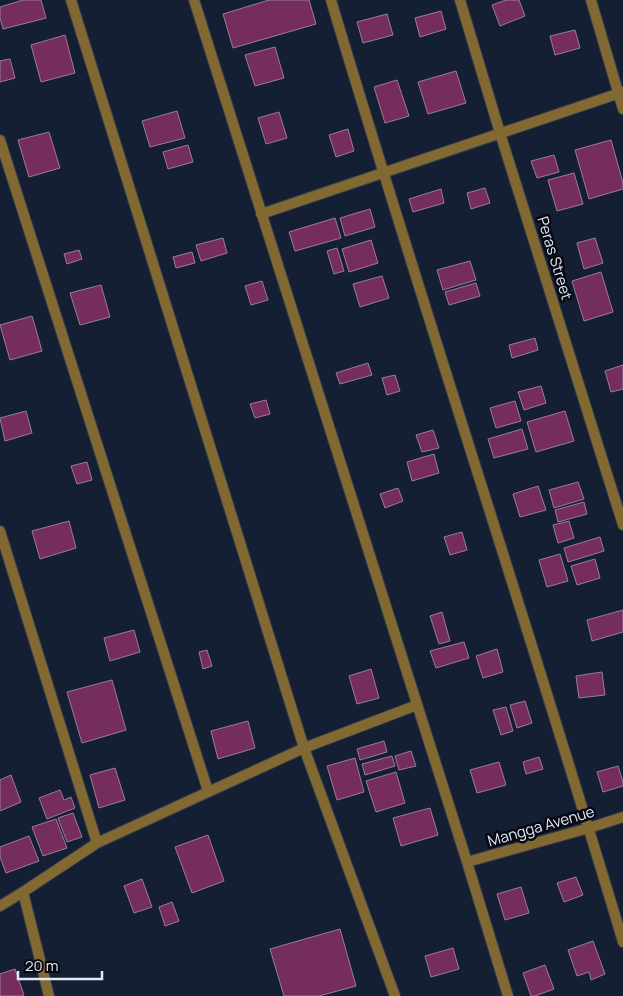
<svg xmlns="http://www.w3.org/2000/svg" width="623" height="996" font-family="Manrope,sans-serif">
<rect width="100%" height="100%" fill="#151f33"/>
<path fill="#752c5e" stroke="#9a7f8f" d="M23,0H41L46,18L3,29L0,18V7Z
M269,0H309L316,24L233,48L223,14Z
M506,0H519L525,16L500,26L492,5Z
M441,11L446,29L420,37L415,18Z
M387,14L393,35L363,43L357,22Z
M575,30L580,48L555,55L550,36Z
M65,35L75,73L41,82L31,45Z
M275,47L284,78L255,86L245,55Z
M10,59L15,78L0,82V61Z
M456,71L466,103L428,114L418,82Z
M397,80L409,116L385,123L374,87Z
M177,111L185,138L150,147L142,121Z
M279,112L287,138L266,144L258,118Z
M348,129L354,151L336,157L329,135Z
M49,132L60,168L29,177L18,140Z
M611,140L623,183V189L589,199L575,150Z
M188,145L193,162L168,169L163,152Z
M554,155L559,172L537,178L531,161Z
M574,173L583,204L557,211L548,180Z
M485,188L490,203L471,209L467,193Z
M441,189L444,203L413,212L409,199Z
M370,209L375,227L345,236L340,218Z
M335,218L341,238L295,251L289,232Z
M223,238L227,253L201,261L196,245Z
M595,238L603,263L584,269L577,243Z
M371,240L378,263L349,272L342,249Z
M337,248L344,271L334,274L327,251Z
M79,250L82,259L67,264L64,254Z
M192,252L195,263L176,268L173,257Z
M470,261L476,280L443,290L437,270Z
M601,272L613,312L584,321L572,281Z
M382,276L389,298L360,307L353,284Z
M262,281L268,300L251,305L245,286Z
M476,283L480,296L449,305L445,292Z
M101,285L110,317L80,325L70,293Z
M32,316L42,351L10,360L0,325Z
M535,338L538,350L512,358L509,345Z
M368,363L372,375L340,384L336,373Z
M623,365V389L611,392L605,371Z
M395,375L400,391L387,395L382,378Z
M541,386L546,403L524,410L518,392Z
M266,400L270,414L255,418L250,404Z
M515,401L521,421L496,428L490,408Z
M26,411L32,433L5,441L0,418Z
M565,411L574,441L536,452L527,422Z
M522,429L528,449L494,458L488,439Z
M433,430L439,448L422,452L416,435Z
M434,454L439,473L412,481L407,462Z
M87,462L92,480L77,484L71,466Z
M578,482L584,499L554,508L549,490Z
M538,486L546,510L520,517L513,494Z
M398,488L403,501L385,508L380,494Z
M584,502L587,514L558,522L555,510Z
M69,521L76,548L40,559L32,531Z
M569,521L574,538L558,543L553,525Z
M462,532L467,550L450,555L444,537Z
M600,537L604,551L568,562L564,548Z
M560,554L568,581L547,587L539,560Z
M595,559L600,578L577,585L571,566Z
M623,610V632L592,641L587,620Z
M442,612L450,641L439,644L430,616Z
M134,630L140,652L110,661L104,638Z
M464,642L469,658L436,668L430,651Z
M497,649L503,672L483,678L476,656Z
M207,650L212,666L203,669L199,652Z
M371,669L379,698L357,704L349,676Z
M602,672L605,695L579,698L576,676Z
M112,680L126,730L82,743L67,692Z
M525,701L532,723L517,728L510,705Z
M506,707L513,731L501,735L493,710Z
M248,721L255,748L218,759L211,731Z
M384,741L387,752L360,760L357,749Z
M411,751L416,766L399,770L395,756Z
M392,756L395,766L365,775L362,764Z
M539,757L543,769L526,774L523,762Z
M355,758L364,792L337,800L327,766Z
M499,762L506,785L477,793L470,770Z
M618,766L623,782V786L603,792L597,772Z
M115,768L125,800L99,808L90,775Z
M396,772L405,803L376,812L366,781Z
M11,775L21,802L0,811V780Z
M60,790L64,800L71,797L75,808L47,819L39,798Z
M430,808L438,835L401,846L393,818Z
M73,813L82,837L67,842L58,818Z
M56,819L67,848L43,856L32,827Z
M208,835L224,881L192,893L175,847Z
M29,836L39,861L6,873L0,857V847Z
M576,877L583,895L564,902L557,883Z
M142,879L152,907L134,913L124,886Z
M521,887L529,913L505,920L497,894Z
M172,902L179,921L165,926L159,907Z
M340,929L356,986L319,996H284L270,949Z
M593,941L605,974L591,980L589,972L577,976L568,950Z
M453,948L459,969L431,977L425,956Z
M545,965L554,989L535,996H531L523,973Z
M15,969L24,995L21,996H0V974Z"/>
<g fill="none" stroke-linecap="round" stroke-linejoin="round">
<g stroke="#323b4e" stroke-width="12">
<path id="minor" d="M71,0L304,748L395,996
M194,0L467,862L508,996
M331,0C425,315 529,627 623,942
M460,0L500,133L623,525
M591,0L623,109
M0,140L208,791
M261,214L623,92
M0,531L97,843
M467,862L589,828L623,817
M23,892L49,996
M0,906L23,892L97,843L304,748L417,705"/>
</g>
<use href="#minor" stroke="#826931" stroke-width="10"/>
</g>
<g text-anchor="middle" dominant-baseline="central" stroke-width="5" stroke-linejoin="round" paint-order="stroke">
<g font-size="15" fill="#e2eaf7" stroke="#060912">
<text transform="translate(555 258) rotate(73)">Peras Street</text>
<text transform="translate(541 826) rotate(-16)">Mangga Avenue</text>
</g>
</g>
<path d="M18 971v8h84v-8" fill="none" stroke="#e2eaf7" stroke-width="2.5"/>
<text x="25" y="971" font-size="15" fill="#e2eaf7" stroke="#060912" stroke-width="4" paint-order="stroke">20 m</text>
</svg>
